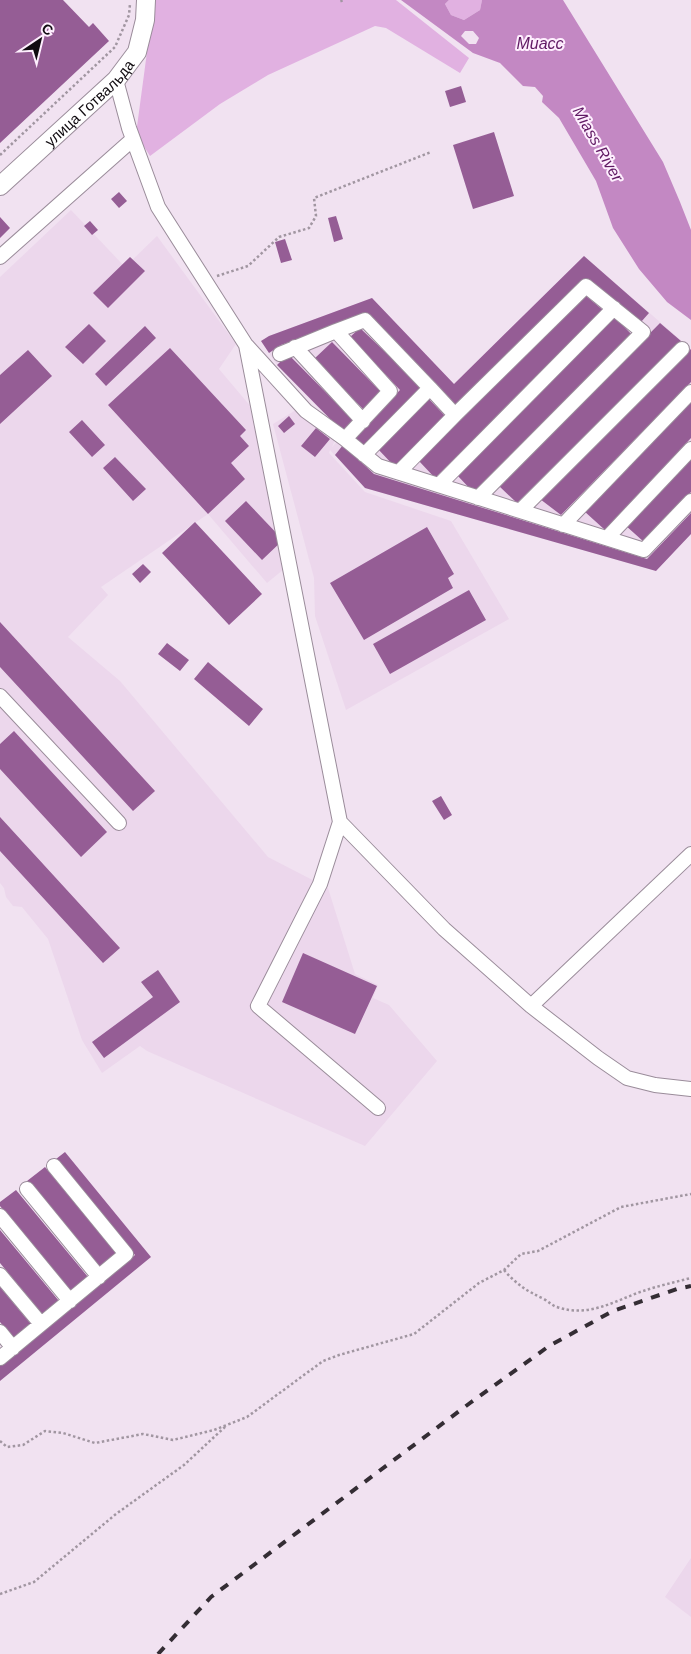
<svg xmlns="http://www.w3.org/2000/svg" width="691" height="1654" font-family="Arial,sans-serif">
<rect width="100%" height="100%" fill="#f1e2f1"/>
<path fill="#ecd7ec" d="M71,210L125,267L157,236L236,344L219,369L252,408L284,569L267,583L208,514L101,587L108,595L68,637L120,681L268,857L328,888L355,974L378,985L373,998L389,1005L437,1061L365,1146L147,1051L140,1046L102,1073L82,1040L48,939L22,907L13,906L6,897L4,888L0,883V277Z
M584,256L691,349V534L656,571L365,488L330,450L329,453L365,492L451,521L509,619L346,710L315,616L314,578L273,424L304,405L336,438L332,447L344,434L277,365L261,341L269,336L372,298L454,384Z
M691,1558V1617L665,1597Z"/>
<path fill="#e1b1e1" d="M154,0H396L469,58L460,73L386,28L375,26L268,75L220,104L150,156L136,134Z
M449,0H482L480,10L464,20L451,15L445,4Z"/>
<path fill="#c388c3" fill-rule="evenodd" d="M401,0H449L445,4L451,15L464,20L480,10L482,0H563L663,162L680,202L691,230V320L667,302L639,269L613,228L596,181L559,118L542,102L543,96L535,87L523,86L500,63L473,53ZM465,31H473L479,38L476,44H469L461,36Z"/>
<path fill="#955d95" d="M0,0H63L89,27L93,23L109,41L0,143Z
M461,86L466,102L450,107L445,91Z
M494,132L514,196L473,209L453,145Z
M119,192L127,201L119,208L111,199Z
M336,216L343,239L334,242L328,218Z
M0,217L10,228L0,238Z
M90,221L98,230L92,235L84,226Z
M285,239L292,260L281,263L275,242Z
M584,256L649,313L641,322L584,279L458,407L368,314L281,345L269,353L261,341L269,336L372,298L454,384Z
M130,257L145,271L108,308L93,293Z
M585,295L604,311L435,478L419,461Z
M615,317L633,336L474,493L457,475Z
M660,323L681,341L517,503L499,486Z
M89,324L106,341L83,364L65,347Z
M145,326L156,338L106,386L95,374Z
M360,328L422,387L364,446L354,438L400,390L350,337Z
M332,342L382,393L364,410L314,359Z
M170,348L246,430L240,436L249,446L231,463L245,479L208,514L108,405Z
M691,349V382L561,515L540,499Z
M28,350L52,376L0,424V375Z
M288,354L356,423L345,434L277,365Z
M428,398L446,417L395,467L377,448Z
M691,400V438L605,530L584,511Z
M289,416L295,424L284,433L278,426Z
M82,420L105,445L92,457L69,432Z
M316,428L330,439L315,457L301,446Z
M343,445L374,474L647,559L691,513V534L656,571L365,488L335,455Z
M115,457L146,489L133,501L103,468Z
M691,458V492L644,542L625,525Z
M246,501L283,540L262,560L225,521Z
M195,522L262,594L229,625L162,553Z
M427,527L454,574L448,578L453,588L364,640L330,583Z
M143,564L151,572L140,583L132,574Z
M469,590L486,620L390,674L373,644Z
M0,622L155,791L133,811L0,667Z
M167,643L189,660L180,671L158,654Z
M208,662L263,709L249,726L194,679Z
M14,731L107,832L81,857L0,769V744Z
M441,796L452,815L444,820L432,801Z
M0,817L120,948L103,963L0,851Z
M303,953L377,986L355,1034L282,1002Z
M158,970L180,1002L104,1058L92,1042L153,997L141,982Z
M65,1152L151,1257L0,1381V1366L135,1255L56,1159Z
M45,1167L117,1254L100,1268L27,1181Z
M16,1190L88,1277L71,1292L0,1206V1202Z
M0,1230L59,1301L43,1315L0,1263Z
M0,1287L31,1324L14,1339L0,1322Z"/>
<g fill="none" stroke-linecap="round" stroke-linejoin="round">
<g stroke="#9a8c9a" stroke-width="16">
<path id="minor" d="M116,80L129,128L158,207L246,345L340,822L444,929L531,1006L598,1058L627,1078L655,1085L691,1089
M0,257L133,139
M247,346L306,411L345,439L378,466L644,550L691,501
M295,347L363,421
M280,354L336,331
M455,415L586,286L643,332L478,498
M345,439L390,391L336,331L365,320L430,388L364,455
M399,472L455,415L430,388
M439,485L614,308
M520,511L682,349
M563,525L691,392
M607,538L691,449
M0,696L119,823
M340,822L320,884L258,1006L378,1108
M531,1006L691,854
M27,1189L99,1277
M0,1216L70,1301
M0,1275L41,1324
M0,1332L13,1348
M0,1358L126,1254L54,1166"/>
</g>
<g stroke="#9a8c9a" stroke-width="20">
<g id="major">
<path id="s1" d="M0,186L116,80L137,52L145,20L146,0"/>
</g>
</g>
<path stroke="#a196a1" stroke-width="2.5" stroke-dasharray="2.5 2.5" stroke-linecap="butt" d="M341,0L342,2
M0,155L115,47L129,15L130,4
M217,276L248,266L279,237L309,228L316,216L314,198L431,152
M504,1270C517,1285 527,1291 544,1299C549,1302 553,1306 557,1307C589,1318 614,1301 643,1291C658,1286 675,1282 691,1278
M0,1441L7,1447L23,1445L45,1431L63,1433L95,1443L143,1434L173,1440L214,1430L247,1417L323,1361L339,1355L414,1334L479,1283L504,1270L521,1254L538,1251L621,1207L691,1194
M0,1594L34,1582L116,1514L184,1465L226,1426"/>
<use href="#minor" stroke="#fff" stroke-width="14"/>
<use href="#major" stroke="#fff" stroke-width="18"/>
<path stroke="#342d34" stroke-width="4" stroke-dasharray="9 9" stroke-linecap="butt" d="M158,1654L211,1597L470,1403L549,1346L613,1311L677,1289L691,1286"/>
</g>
<g text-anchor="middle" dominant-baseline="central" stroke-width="4" stroke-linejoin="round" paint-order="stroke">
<g font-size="15" fill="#100b10" stroke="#feeffe">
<text stroke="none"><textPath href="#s1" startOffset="122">улица Готвальда</textPath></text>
</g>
<g font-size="16" font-style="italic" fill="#611a64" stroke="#feeffe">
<text x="540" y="43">Миасс</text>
<text transform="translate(598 144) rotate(60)">Miass River</text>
</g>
</g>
<g transform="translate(40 40) rotate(35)" stroke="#feeffe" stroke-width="4" paint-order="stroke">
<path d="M0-4L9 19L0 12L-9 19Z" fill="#100b10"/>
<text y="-8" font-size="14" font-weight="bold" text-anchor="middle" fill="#100b10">С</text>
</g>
</svg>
